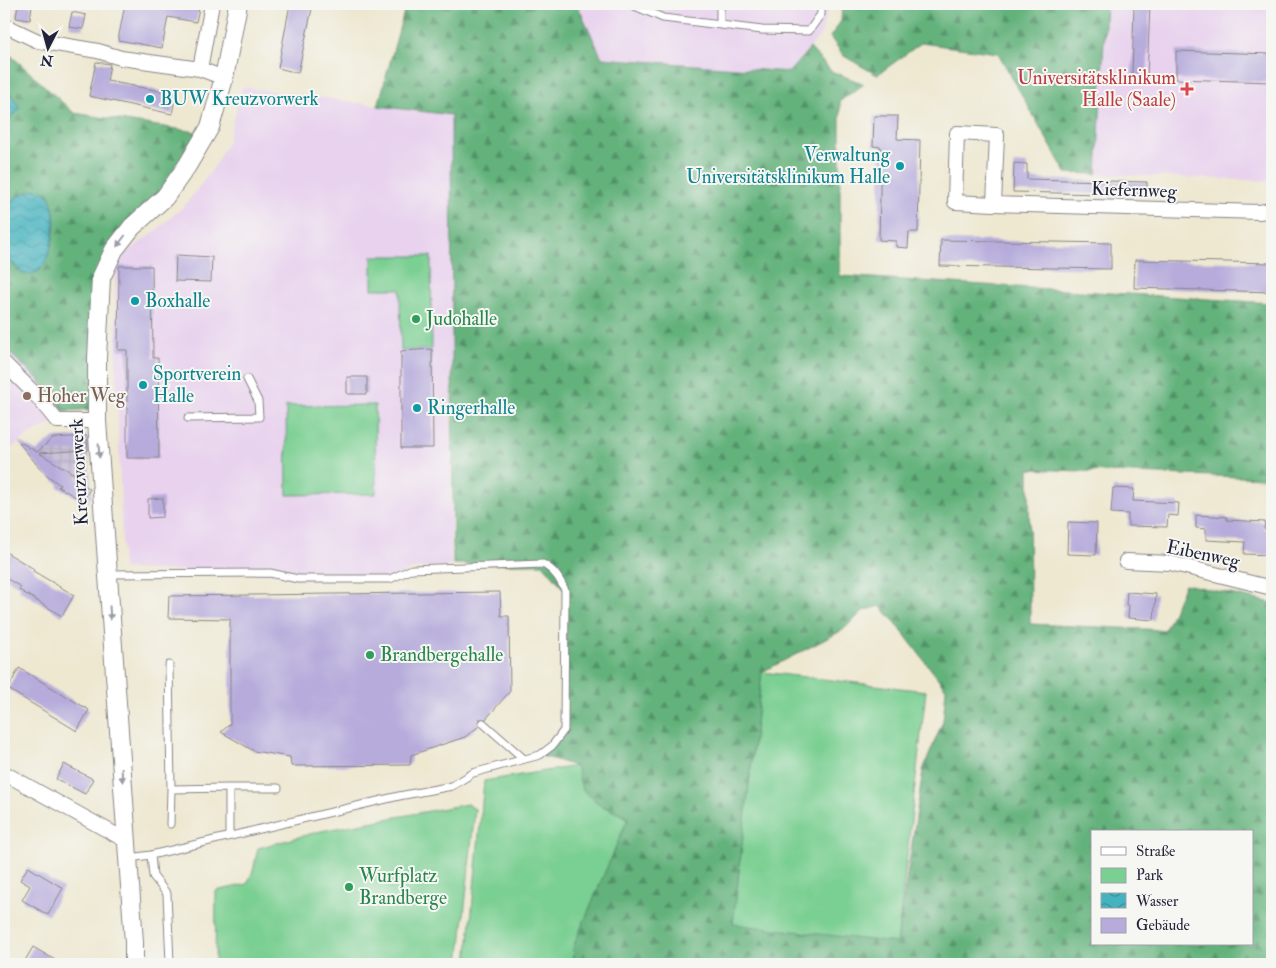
<svg xmlns="http://www.w3.org/2000/svg" width="1276" height="968" font-family="'IM FELL Double Pica',serif">
<defs>
<pattern id="industrial-grid" width="8" height="8" patternUnits="userSpaceOnUse" patternTransform="scale(1.25)"><rect width="8" height="8" fill="#c9bfd7"/><path d="M0 4h8M4 0v8" fill="none" stroke="#aca4b9"/></pattern>
<pattern id="forest-firs" width="22" height="20" patternUnits="userSpaceOnUse" patternTransform="scale(1.25)"><rect width="22" height="20" fill="#63b27c"/><path d="M5 1l3.5 6h-7zM16 11l3.5 6h-7z" fill="#519067"/></pattern>
<pattern id="water-waves" width="16" height="10" patternUnits="userSpaceOnUse" patternTransform="scale(1.25)"><rect width="16" height="10" fill="#44b3bf"/><path d="M0 5q4-4 8 0t8 0" fill="none" stroke="#38919c"/></pattern>
</defs>
<rect width="100%" height="100%" fill="#f6f6f2"/>
<filter id="ink" filterUnits="userSpaceOnUse"><feTurbulence type="fractalNoise" baseFrequency=".02" numOctaves="2"/><feDisplacementMap in="SourceGraphic" scale="10" xChannelSelector="R" yChannelSelector="G"/><feConvolveMatrix kernelMatrix="1 2 1 2 8 2 1 2 1" color-interpolation-filters="sRGB"/></filter>
<filter id="wash" filterUnits="userSpaceOnUse"><feTurbulence type="fractalNoise" baseFrequency=".0096" numOctaves="4" result="noise"/><feDisplacementMap in="SourceGraphic" scale="20" xChannelSelector="R" yChannelSelector="G"/><feGaussianBlur stdDeviation="1.12" result="paint"/><feColorMatrix in="noise" values="0 0 0 0 0 0 0 0 0 0 0 0 0 0 0 0 0 1.4 0 .05"/><feComposite in="paint" operator="in"/></filter>
<g filter="url(#wash)">
<rect width="100%" height="100%" fill="#eee8d1"/>
<path fill="#e8d2ee" d="M577,4H830L821,33L793,72L601,58Z
M1106,4H1272V181L1097,174Z
M242,87L451,115V566L412,569L390,579H298L270,573L123,569L116,361L115,273L124,255L154,232L184,206L213,169L228,141Z
M4,348L39,380L63,411L57,421L27,436L4,454Z"/>
<path fill="url(#industrial-grid)" d="M87,436L92,496L88,503L58,487L60,484L43,472L30,457L53,438Z"/>
<path fill="url(#forest-firs)" stroke="#426a5c" fill-rule="evenodd" d="M406,4H577L602,58L789,72L810,48L831,71L864,84L840,101V276L1272,303L1267,478L1029,469L1030,624L1165,630L1185,584L1272,603V964H574L573,947L627,818L600,805L581,789L575,766L540,755L564,730L565,590L543,564H453L451,115L378,106ZM880,606L894,621L946,689L943,721L923,770L897,943L736,899L762,672L843,630L863,611ZM1092,832H1252V944H1092Z
M842,4H1106L1097,174L1066,173L998,53L921,43L877,75L844,56L830,37L841,21Z
M4,49L74,113L203,133L167,188L109,245L94,409L63,411L39,380L4,348V243L10,261L15,267L40,270C53,248 62,217 47,194C19,186 17,199 4,220V124L20,108L4,84Z"/>
<path fill="#7acf92" stroke="#4e7866" d="M372,256H431L432,349L401,351L400,289H372Z
M375,405L376,494L287,495L286,406Z
M762,672L926,691L897,943L733,924Z
M576,766L582,789L600,805L628,818L573,947L574,964H469L467,963L484,781Z
M467,804L475,809L459,964H226L215,962L216,891L247,884L253,871L258,848L321,831Z"/>
<path fill="url(#water-waves)" stroke="#336a7d" d="M4,84L20,108L4,124Z
M33,190C38,190 43,190 47,194C61,208 53,266 35,273C32,274 27,274 24,274C19,270 14,266 10,260C0,242 0,213 15,199C20,194 27,192 33,190Z"/>
<g id="blocks">
<path fill="#b6abdb" d="M18,4L32,6L30,20L16,18Z
M125,4H200L196,22L168,17L162,48L118,40Z
M290,4H313L298,73L278,68Z
M1134,4H1150L1147,78H1132Z
M72,12L86,15L83,29L69,27Z
M1176,51L1272,54V82L1176,79Z
M96,62L110,64L107,81L176,94L172,114L89,96Z
M874,116H898L897,139L920,140L918,232H909L908,248L896,247V241L879,240L881,147L873,146Z
M1014,163L1027,164V179L1147,182V195L1013,192Z
M941,240L1111,243V269L940,266Z
M176,255L212,257L211,282L175,281Z
M1135,260L1272,263V292L1134,288Z
M119,266H152L153,358H158L159,458H127V350H118Z
M432,349L433,448H401V351Z
M347,377H367V394H347Z
M87,436L88,450L39,453L76,475L74,478L90,489L83,501L58,487L60,485L43,472L19,443L20,442L37,452L53,438Z
M1113,488L1134,489L1133,501L1179,503L1178,516L1168,515L1167,527L1128,526V514L1111,513Z
M163,498V517L148,518V499Z
M1196,515L1227,517V520L1265,522L1264,529H1272V555L1244,554L1245,542L1206,540V529L1196,528Z
M1068,522L1097,523L1096,555L1067,554Z
M4,551L34,569L33,571L74,595L62,616L19,590L21,587L4,577Z
M500,592L501,616H509L510,691L486,719H479L478,722L479,726L465,737L411,755L410,765L291,766L290,757L254,751L221,732L230,724V619L168,618L169,596Z
M1127,592L1156,594L1154,620L1128,618L1129,605H1126Z
M19,668L89,710L77,731L8,689Z
M64,764L93,779L85,794L56,779Z
M28,867L63,888L48,915L22,900L30,886L20,880Z
M33,947L62,964H23Z"/>
</g>
</g>
<g filter="url(#ink)">
<use href="#blocks" fill-opacity="0" stroke="#888586" stroke-width="1"/>
<g fill="none" stroke-linecap="round" stroke-linejoin="round">
<g stroke="#888586" stroke-width="9">
<path id="service" d="M630,4L663,18L762,30L809,31L821,14V4
M720,25V4
M188,418L259,417L258,401L247,379
M108,574L270,573L298,579H390L412,569L543,564C555,571 559,578 565,590L564,730L552,746L540,755L473,773L452,786L399,796L151,855L129,858
M169,665L171,789
M483,723L524,759
M170,824L171,789L229,788
M229,836V788H278
M151,855L153,876L167,894L170,963L166,964"/>
</g>
<g stroke="#888586" stroke-width="16">
<path id="minor" d="M4,25L38,41L98,51L121,58L200,69L224,78
M200,69L212,4
M994,204L997,135L957,133L955,202L994,204L1259,212L1272,210
M4,363L36,395L57,421H97
M1126,561L1170,563L1272,588
M4,773L127,841"/>
</g>
<g stroke="#888586" stroke-width="20">
<path id="tertiary" d="M134,964V942L97,421V358L101,278L114,250L132,227L165,197L187,166L210,127L224,78L238,4"/>
</g>
<use href="#service" stroke="#fff" stroke-width="7"/>
<use href="#minor" stroke="#fff" stroke-width="14"/>
<use href="#tertiary" stroke="#fff" stroke-width="18"/>
</g>
<defs><path id="oneway-solid" d="M-6-.8H1V-3.2L6.5 0L1 3.2V.8H-6Z" transform="scale(1.25)"/></defs>
<g fill="#9c9ca7">
<use href="#oneway-solid" transform="translate(121 241) rotate(127)"/>
<use href="#oneway-solid" transform="translate(99 451) rotate(87)"/>
<use href="#oneway-solid" transform="translate(110 613) rotate(86)"/>
<use href="#oneway-solid" transform="translate(122 775) rotate(86)"/>
</g>
</g>
<path fill="#e0444e" stroke="#f6f6f2" stroke-width="2" d="M1184.5 81.5h5v5h5v5h-5v5h-5v-5h-5v-5h5z"/>
<g fill="#0f9aa8" stroke="#f6f6f2" stroke-width="2">
<circle cx="150" cy="99" r="5"/>
<circle cx="900" cy="166" r="5"/>
<circle cx="135" cy="301" r="5"/>
<circle cx="143" cy="385" r="5"/>
<circle cx="417" cy="408" r="5"/>
</g>
<g fill="#2e9e5b" stroke="#f6f6f2" stroke-width="2">
<circle cx="416" cy="319" r="5"/>
<circle cx="370" cy="655" r="5"/>
<circle cx="349" cy="887" r="5"/>
</g>
<circle fill="#8d6e63" stroke="#f6f6f2" stroke-width="2" cx="27" cy="396" r="5"/>
<g text-anchor="middle" dominant-baseline="central" stroke-width="4" stroke-linejoin="round" paint-order="stroke">
<g font-size="19" fill="#be3a42" stroke="#f6f6f2" text-anchor="end">
<text x="1176" y="78">Universitätsklinikum<tspan x="1176" dy="22">Halle (Saale)</tspan></text>
</g>
<g font-size="19" fill="#0d838f" stroke="#f6f6f2" text-anchor="start">
<text x="160" y="99">BUW Kreuzvorwerk</text>
<text x="890" y="155" text-anchor="end">Verwaltung<tspan x="890" dy="22">Universitätsklinikum Halle</tspan></text>
<text x="145" y="301">Boxhalle</text>
<text x="153" y="374">Sportverein<tspan x="153" dy="22">Halle</tspan></text>
<text x="427" y="408">Ringerhalle</text>
</g>
<g font-size="19" fill="#22223b" stroke="#f6f6f2">
<text transform="translate(1134 190) rotate(2)">Kiefernweg</text>
<text transform="translate(79 472) rotate(-93)">Kreuzvorwerk</text>
<text transform="translate(1203 554) rotate(12)">Eibenweg</text>
</g>
<g font-size="19" fill="#27864d" stroke="#f6f6f2" text-anchor="start">
<text x="426" y="319">Judohalle</text>
<text x="380" y="655">Brandbergehalle</text>
<text x="359" y="876">Wurfplatz<tspan x="359" dy="22">Brandberge</tspan></text>
</g>
<g font-size="19" fill="#785e54" stroke="#f6f6f2" text-anchor="start">
<text x="37" y="396">Hoher Weg</text>
</g>
</g>
<rect width="1276" height="968" fill="none" stroke="#f6f6f2" stroke-width="20"/>
<rect x="1091" y="830" width="162" height="115" fill="#f6f6f2" stroke="#a1a1a9"/>
<rect x="1101" y="847" width="25" height="8" fill="#ffffff" stroke="#a1a1a9"/>
<text x="1136" y="856" font-size="15" fill="#22223b">Straße</text>
<rect x="1101" y="868" width="25" height="15" fill="#7acf92" stroke="#a1a1a9"/>
<text x="1136" y="880" font-size="15" fill="#22223b">Park</text>
<rect x="1101" y="893" width="25" height="15" fill="url(#water-waves)" stroke="#a1a1a9"/>
<text x="1136" y="906" font-size="15" fill="#22223b">Wasser</text>
<rect x="1101" y="918" width="25" height="15" fill="#b6abdb" stroke="#a1a1a9"/>
<text x="1136" y="930" font-size="15" fill="#22223b">Gebäude</text>
<g transform="translate(48 48) rotate(186)" stroke="#f6f6f2" stroke-width="4" paint-order="stroke">
<path d="M0-4L9 19L0 12L-9 19Z" fill="#22223b"/>
<text y="-8" font-size="14" font-weight="bold" text-anchor="middle" fill="#22223b">N</text>
</g>
</svg>
